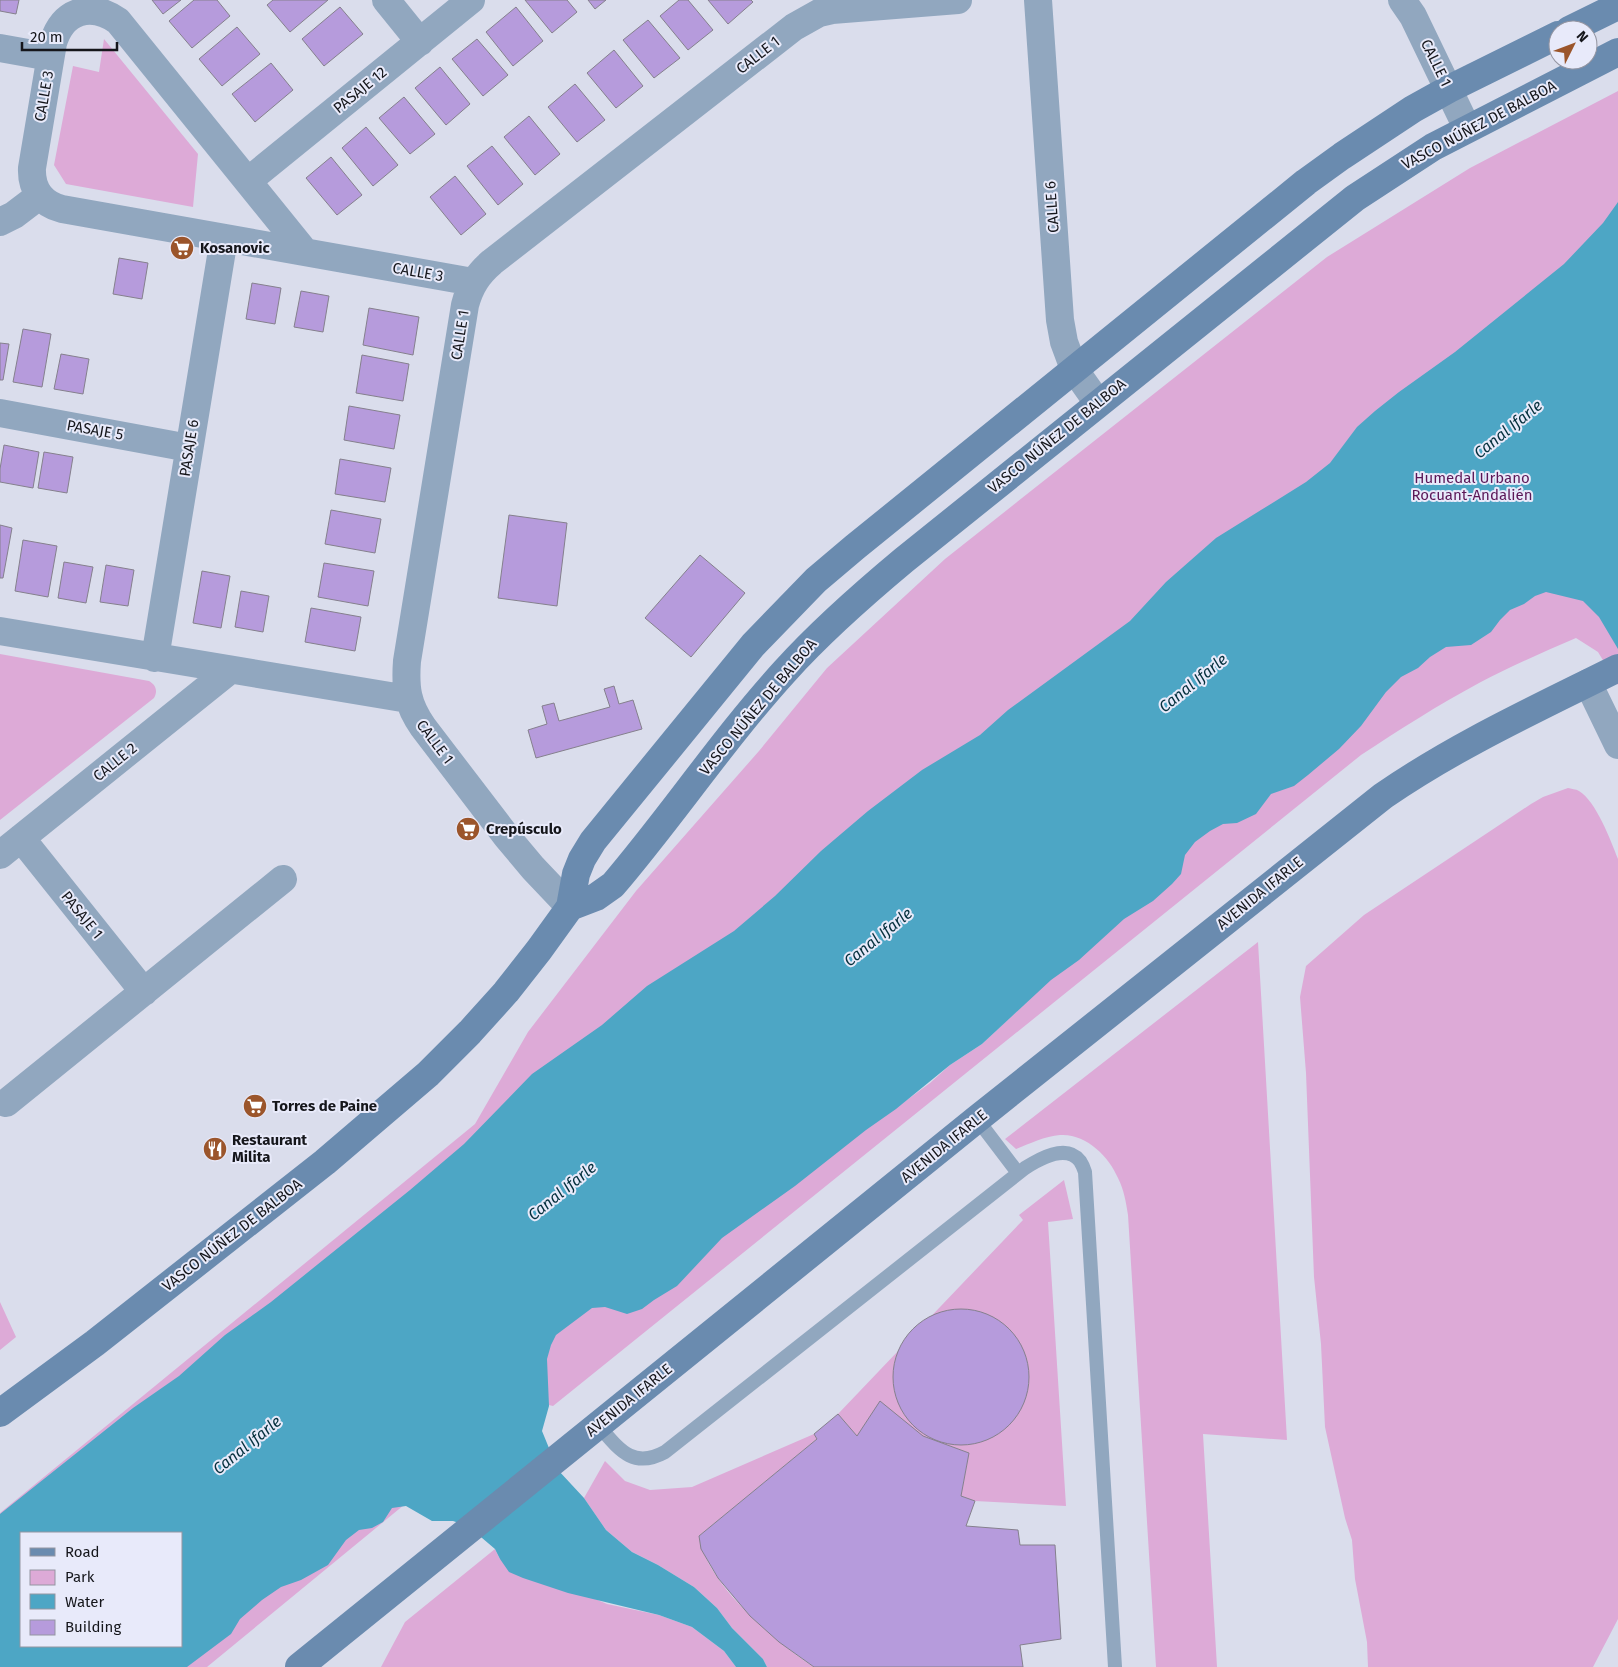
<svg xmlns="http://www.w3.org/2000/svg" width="1618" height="1667" font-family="'Fira Sans',sans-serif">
<rect width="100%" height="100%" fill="#daddec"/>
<path fill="#ddaad7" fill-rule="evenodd" d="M104,39L198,154L193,207L66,184L54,165L73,66L99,72Z
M1618,91V685L1598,652L1576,638C1543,652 1510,667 1479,683C1438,705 1399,730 1361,755L553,1406L549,1405L410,1500L207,1667H0V1513L475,1124L528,1032L636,891L759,751L827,668L945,559L1327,257L1470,168ZM1030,999L982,1044L950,1065L930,1083L881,1119ZM21,1533H181V1646H21Z
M0,654L149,681C156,685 158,691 154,698L0,820Z
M1568,788C1571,789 1576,789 1579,791C1596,801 1611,841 1618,859V1619L1593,1667H1368L1367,1642L1355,1579L1352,1540L1345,1518L1325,1427L1321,1344L1314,1277L1306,1073L1300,997L1306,966L1364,915L1531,804L1543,797Z
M1258,942L1287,1440L1203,1434L1217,1667H1156L1128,1215C1126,1202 1124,1190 1118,1178C1109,1156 1085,1133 1060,1135C1045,1136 1029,1144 1016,1149L1005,1139Z
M1064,1180L1073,1219L1048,1222L1066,1506L975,1501L961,1496L969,1453L923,1436H857L838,1414L1023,1220L1019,1215Z
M0,1302L16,1337L0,1350Z
M814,1434L817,1439L699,1536C705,1582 776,1643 814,1667H767L763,1659L732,1628L717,1608L694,1587L658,1565L632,1552L606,1530L584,1498L605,1461L625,1481L650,1490L692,1487Z
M495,1549L500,1559L607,1604L659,1615L692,1627L724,1651L736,1667H381L405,1622Z"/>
<path fill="#4da6c5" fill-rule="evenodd" d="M1618,202V649L1599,617L1583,601L1546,592L1535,596L1524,604L1510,610L1500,620L1491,632L1471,645L1446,647L1430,657L1418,668L1401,677L1386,692L1361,726L1339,749L1308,775L1294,786L1271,794L1256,814L1237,823L1223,824L1210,831L1195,842L1185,855L1181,874L1172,884L1153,901L1124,919L1079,960L1051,980L982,1044L950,1065L896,1109L866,1130L795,1186L722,1238L677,1286L654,1300L642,1309L627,1314L605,1307L592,1308L556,1335L551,1345L547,1359L549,1406L542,1431L558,1470L584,1498L606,1530L632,1552L658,1565L694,1587L717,1608L732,1628L763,1659L767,1667H736L724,1651L692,1627L659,1615L568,1593L523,1578L509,1572L500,1559L495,1549L468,1526L453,1521H432L406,1506L392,1508L383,1522L372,1528L359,1530L346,1540L328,1565L301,1580L281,1587L262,1600L240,1619L231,1634L187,1667H0V1514L133,1408L179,1376L225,1335L271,1302L410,1190L464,1144L532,1074L602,1025L647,986L734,931L775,896L821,851L868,811L922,770L980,735L1008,710L1130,621L1166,582L1216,538L1306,482L1330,463L1357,427L1375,411L1399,392L1455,352L1564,264L1603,223ZM21,1533H181V1646H21Z"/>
<path fill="#b69bdc" stroke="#85808d" d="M0,0H19L16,14L0,11Z
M152,0H181L163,14Z
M194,0H217L230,16L192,48L169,21Z
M273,0H328L290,32L267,5Z
M525,0H567L577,12L552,33Z
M588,0H606L595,9Z
M679,0H688L713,30L688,50L660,16Z
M708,0H751L753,2L728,24Z
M340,7L363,34L324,66L302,39Z
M516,7L543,41L513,66L486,32Z
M648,20L680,58L654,78L623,40Z
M237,27L260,54L222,86L199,59Z
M477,39L508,75L483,96L452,59Z
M614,50L643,86L616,108L587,73Z
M271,63L293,90L255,122L232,94Z
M440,67L470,104L446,125L415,88Z
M575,84L605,120L577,142L548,107Z
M404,97L435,134L410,154L379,118Z
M529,116L560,154L535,175L504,137Z
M366,127L398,165L373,186L342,148Z
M492,146L523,184L498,205L467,166Z
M331,157L362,195L337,215L306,178Z
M455,176L486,214L461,235L430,197Z
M119,258L148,263L142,299L113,294Z
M252,283L281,288L275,324L246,319Z
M301,291L329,296L323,332L294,327Z
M369,308L419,317L413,355L363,345Z
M23,329L51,334L42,387L13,382Z
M0,343L9,344L3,380H0Z
M61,354L89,359L83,394L54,389Z
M362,355L409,364L403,401L356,393Z
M349,406L400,415L394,449L344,440Z
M4,445L39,452L33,488L0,482V469Z
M44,452L73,457L67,493L38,488Z
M340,459L391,468L385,502L335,494Z
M331,510L381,519L375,553L325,544Z
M509,515L567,523L557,606L498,598Z
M0,525L12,528L3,578H0Z
M23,540L57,546L48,597L15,591Z
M700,555L745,593L691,657L645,618Z
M64,562L93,567L86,603L58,598Z
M324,563L374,571L368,606L318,597Z
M106,565L134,570L128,606L100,602Z
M202,571L230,576L221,628L193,623Z
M241,591L269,596L263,632L235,627Z
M311,608L361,617L355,651L305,642Z
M614,686L619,704L633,700L642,729L536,758L528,730L547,724L542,706L554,703L559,721L610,707L604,689Z
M893 1377a68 68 0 1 1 136 0a68 68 0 1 1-136 0Z
M880,1401L923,1436L969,1453L961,1496L975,1501L966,1526L1018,1530L1020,1545H1055L1061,1639L1020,1645L1023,1667H814L779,1642L750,1616L718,1578L701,1549L699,1536L817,1439L814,1434L838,1414L857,1436Z"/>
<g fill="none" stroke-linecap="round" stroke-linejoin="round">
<path stroke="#91a7bf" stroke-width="14" d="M977,1119L1018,1173
M598,1425C618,1448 632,1470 665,1452L1025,1168C1039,1159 1066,1143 1080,1161C1082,1164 1084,1169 1085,1172L1115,1667"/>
<path stroke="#91a7bf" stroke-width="28" d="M386,0L420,42
M1038,0L1060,320L1064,342L1074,369L1098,403
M1402,0L1413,16L1467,128
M0,48L50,57
M248,181L471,0
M0,222L14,215L39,196
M305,252L118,21C91,2 63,10 53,43L32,168C31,189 42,204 62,209L473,282
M0,413L189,448
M0,631L408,699
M155,658L224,238
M1588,683L1618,745
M21,838L144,992
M0,855L230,670
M570,907L533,868L507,837L423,727C407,704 405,688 407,661L465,305C470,286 478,274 492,262L794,27L819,13L832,10L958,0
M6,1103L283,879"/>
<path stroke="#6a8baf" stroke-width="28" d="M1569,30L1618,6
M570,907L596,897L613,885C672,816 723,739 785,671C821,631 862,595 904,560L1355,198L1433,147L1618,52
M0,1413L95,1343L325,1162L428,1074L470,1032L506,992L539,950L570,907L576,874L582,859L593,841L753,645L816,580L855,547L1306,182L1342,156L1413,109L1449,89L1558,35
M299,1667L977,1119L1383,796C1457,745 1538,708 1618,668"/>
</g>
<defs>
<g id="supermarket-disc" transform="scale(1.25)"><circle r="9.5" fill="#9b552b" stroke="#e8eafa"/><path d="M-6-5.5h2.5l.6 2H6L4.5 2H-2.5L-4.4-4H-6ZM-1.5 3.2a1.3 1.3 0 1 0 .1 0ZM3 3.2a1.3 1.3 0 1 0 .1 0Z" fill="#fff"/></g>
<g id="restaurant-disc" transform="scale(1.25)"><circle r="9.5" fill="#9b552b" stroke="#e8eafa"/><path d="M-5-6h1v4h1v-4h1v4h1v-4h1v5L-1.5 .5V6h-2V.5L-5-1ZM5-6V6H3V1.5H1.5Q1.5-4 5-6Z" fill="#fff"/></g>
</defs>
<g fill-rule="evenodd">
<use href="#supermarket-disc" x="182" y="248"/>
<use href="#supermarket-disc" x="468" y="829"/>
<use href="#supermarket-disc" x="255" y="1106"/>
<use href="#restaurant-disc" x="215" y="1149"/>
</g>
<g text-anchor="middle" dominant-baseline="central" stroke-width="4" stroke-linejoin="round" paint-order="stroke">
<g font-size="15" fill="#15161b" stroke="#e8eafa">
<text transform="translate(758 55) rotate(-38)">CALLE 1</text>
<text transform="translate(1436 63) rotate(64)">CALLE 1</text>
<text transform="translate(360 90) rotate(-39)">PASAJE 12</text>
<text transform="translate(44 96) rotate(-80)">CALLE 3</text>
<text transform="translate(1479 125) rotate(-28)">VASCO NÚÑEZ DE BALBOA</text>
<text transform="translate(1052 207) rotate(-94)">CALLE 6</text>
<text transform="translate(418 272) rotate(10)">CALLE 3</text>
<text transform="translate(460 335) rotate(-81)">CALLE 1</text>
<text transform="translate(95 430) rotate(10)">PASAJE 5</text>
<text transform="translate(1057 436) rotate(-39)">VASCO NÚÑEZ DE BALBOA</text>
<text transform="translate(189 448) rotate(-81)">PASAJE 6</text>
<text transform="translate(758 707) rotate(-50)">VASCO NÚÑEZ DE BALBOA</text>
<text transform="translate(435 742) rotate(53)">CALLE 1</text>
<text transform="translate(115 762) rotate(-39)">CALLE 2</text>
<text transform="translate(1260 893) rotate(-39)">AVENIDA IFARLE</text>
<text transform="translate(82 915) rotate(51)">PASAJE 1</text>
<text transform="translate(944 1146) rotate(-39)">AVENIDA IFARLE</text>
<text transform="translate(232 1235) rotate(-38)">VASCO NÚÑEZ DE BALBOA</text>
<text transform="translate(629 1400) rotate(-39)">AVENIDA IFARLE</text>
</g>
<g font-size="15" font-weight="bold" fill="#15161b" stroke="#e8eafa" text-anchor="start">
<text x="200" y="248">Kosanovic</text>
<text x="486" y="829">Crepúsculo</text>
<text x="272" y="1106">Torres de Paine</text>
<text x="232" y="1140">Restaurant<tspan x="232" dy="17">Milita</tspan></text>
</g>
<g font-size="15" fill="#5b1757" stroke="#e8eafa">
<text x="1472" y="478">Humedal Urbano<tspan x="1472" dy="17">Rocuant-Andalién</tspan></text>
</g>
<g font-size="16" font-style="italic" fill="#05303d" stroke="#e8eafa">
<text transform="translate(1508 429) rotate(-39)">Canal Ifarle</text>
<text transform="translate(1193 683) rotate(-39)">Canal Ifarle</text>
<text transform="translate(878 937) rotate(-39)">Canal Ifarle</text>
<text transform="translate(562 1191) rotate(-39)">Canal Ifarle</text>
<text transform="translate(247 1445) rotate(-39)">Canal Ifarle</text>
</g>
</g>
<rect x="20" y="1532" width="162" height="115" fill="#e8eafa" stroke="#9495a1"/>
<rect x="30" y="1548" width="25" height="8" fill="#6a8baf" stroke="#9495a1"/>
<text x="65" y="1557" font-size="15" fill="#15161b">Road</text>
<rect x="30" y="1570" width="25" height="15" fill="#ddaad7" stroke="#9495a1"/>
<text x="65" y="1582" font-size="15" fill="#15161b">Park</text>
<rect x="30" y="1594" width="25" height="15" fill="#4da6c5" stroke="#9495a1"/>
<text x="65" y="1607" font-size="15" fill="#15161b">Water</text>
<rect x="30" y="1620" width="25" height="15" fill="#b69bdc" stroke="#9495a1"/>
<text x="65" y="1632" font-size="15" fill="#15161b">Building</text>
<g transform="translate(1573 45) rotate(48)"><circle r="24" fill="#e8eafa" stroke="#9495a1"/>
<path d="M0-4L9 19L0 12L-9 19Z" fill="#9b552b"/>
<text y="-8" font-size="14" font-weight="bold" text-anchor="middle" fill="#15161b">N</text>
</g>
<path d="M22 42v8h95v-8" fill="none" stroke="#15161b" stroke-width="2.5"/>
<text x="30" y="42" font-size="15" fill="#15161b" stroke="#e8eafa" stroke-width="4" paint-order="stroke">20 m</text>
</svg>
